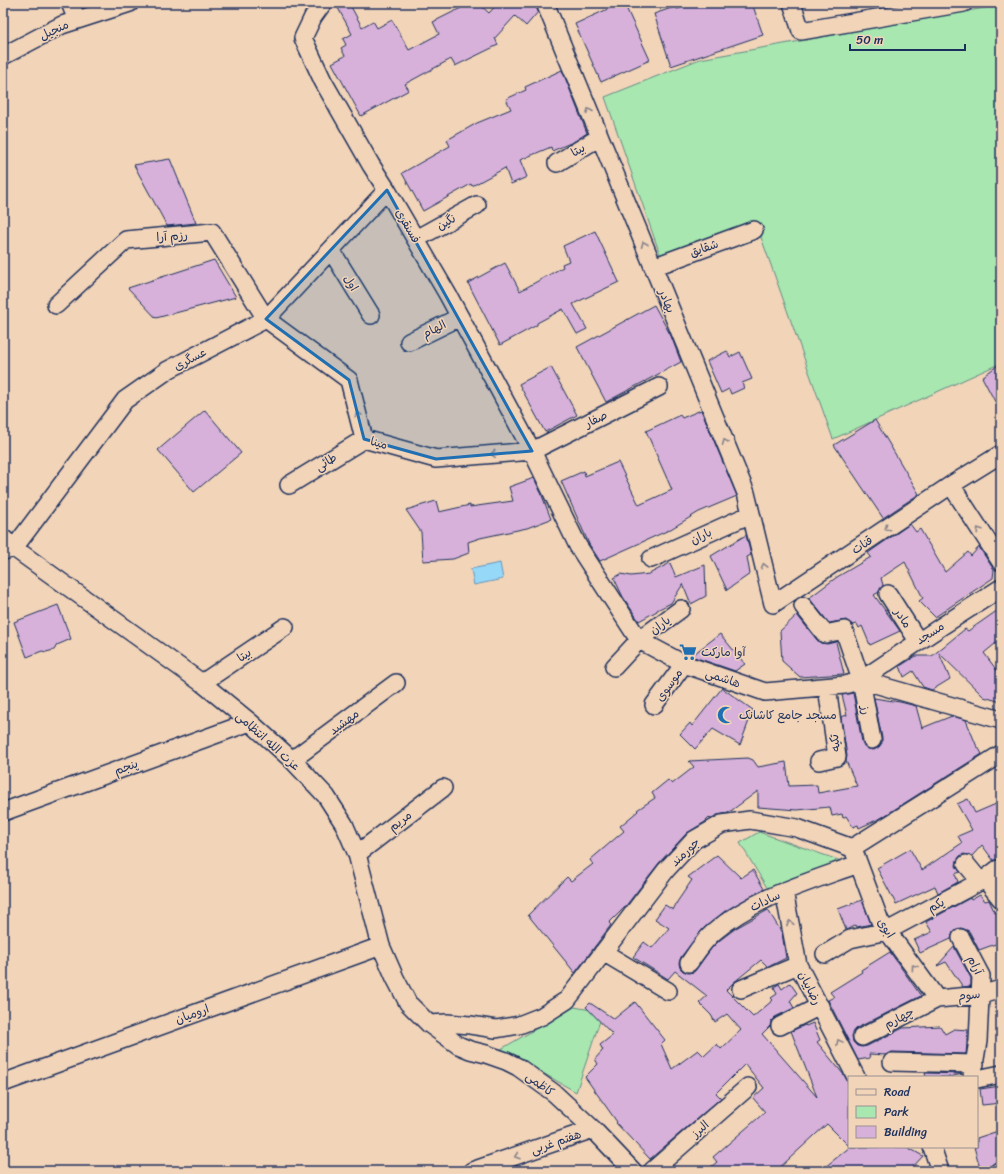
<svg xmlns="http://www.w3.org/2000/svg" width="1004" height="1174" font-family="Sriracha,'Playpen Sans Arabic',sans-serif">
<rect width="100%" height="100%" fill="#f2d4b8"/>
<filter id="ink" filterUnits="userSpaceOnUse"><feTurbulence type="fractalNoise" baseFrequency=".025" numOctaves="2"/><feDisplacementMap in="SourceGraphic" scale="8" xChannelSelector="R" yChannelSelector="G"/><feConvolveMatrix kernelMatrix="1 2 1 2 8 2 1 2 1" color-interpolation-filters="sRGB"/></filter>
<g filter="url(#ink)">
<path fill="#a8e7af" stroke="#628b86" d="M1001,5V363L833,439L757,226L662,260L605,97L700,59Z
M759,832L841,861L769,891L740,843Z
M574,1007L603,1012L576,1092L501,1049Z"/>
<path fill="#96d8f8" stroke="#6594ba" d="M500,563L503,579L474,585L471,569Z"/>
<path fill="#d7b1d9" stroke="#1b2f5e" d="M347,3H349L362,27L373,21L377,28L392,20L409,50L439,34L433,22L471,3H478L489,13L498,3H535L538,12L526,26L515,16L495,38L498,45L455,66L451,59L405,84L409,90L361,116L332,63L345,56L341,48L346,45L343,39L352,34L338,8Z
M621,3H624L650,60L601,82L575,24Z
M696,3H752L763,35L671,66L654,14L677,6V9Z
M562,70L587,133L575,141L552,151L551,147L520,160L527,177L511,184L505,168L472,186L471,184L423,211L402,173L450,146L447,140L477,123L511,109L506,99L526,90L525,87Z
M170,159L196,223L167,226L134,165Z
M595,231L619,282L573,304L587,329L577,334L563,309L537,323V325L500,345L468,283L505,263L520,291L563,267L562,264L569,261L563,246Z
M214,260L236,297L156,318L128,288Z
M654,305L671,336L681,362L606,402L577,347Z
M727,351L730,357L740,352L752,379L742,383L744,388L731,394L729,389L721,393L707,361Z
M1001,363V413L982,377Z
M551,367L577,415L545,432L519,384Z
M205,410L241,453L194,492L158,450Z
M701,410L737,496L699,512L669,530L600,561L589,544L561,481L584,471L585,476L618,462L639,505L672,490L646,431L680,415L682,418Z
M875,420L919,494L883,518L834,445Z
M534,478L541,493L551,519L527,528L480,538L468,542L469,553L453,559L423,561L421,532L406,510L436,501L439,512L470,505V507L513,501L509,487Z
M910,524L916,532L920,529L945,572L968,552L971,556L979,547L994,570L993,578L935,617L919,601L923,598L905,562L881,578L883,585L879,592L874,595L900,631L870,645L862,626L859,628L857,624L852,625L846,620L829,623L809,598L837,577L871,557L868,553Z
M746,535L751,555L747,557L750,574L727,590L711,556Z
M670,563L676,577L705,565L706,596L691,604L683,584L671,603L657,610V611L639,621L623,597L614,578L621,574L631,576L649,574Z
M58,605L71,639L57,645L54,650L46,652L42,651L27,657L14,622Z
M1001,608V639L984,653L1001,676V702L984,697L939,653L950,679L932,690L923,687L913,671L904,677L900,666L916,656H932L965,629L968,631Z
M797,615L817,640L821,643L827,644L836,642L844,674L800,677L782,661L780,631Z
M720,634L745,664L735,671L691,656Z
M722,688L753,710L740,745L713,729L695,749L680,734L690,723L692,726Z
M853,693L862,742L864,746L868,749L874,750L879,747L882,743V738L874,698L900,702L916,706L922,728L952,716L966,720L977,747H978L982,754L881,818L859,828L858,825L853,827L846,816L843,818L842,814L832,816L830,807L797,810L758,807V791L728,813L717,815L710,819L709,818L705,822L687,833L659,863L625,907L609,923L611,925L575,973L528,915L567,877L571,881L593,864L590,860L624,831L620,826L638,811L637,810L655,798L652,793L668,780L672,784L694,767L689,761L748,758L753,760L758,767L786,762L789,786L817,785L818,793L857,786L846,761L847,756L841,717L847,715L842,695Z
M968,799L975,813L996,804L1001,816V860H993L982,845L972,856L964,854L960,856L957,860L956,866L960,872L955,874L958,882L938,893L935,886L896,904L877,868L910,849L922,870L962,843L958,836L972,830L957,804Z
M717,855L741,878L753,870L764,889L725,911L704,928L681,957L679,963L680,968L683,971L688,973L694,972L711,949L720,940L736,928L768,910L782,933L786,958L768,967L761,960L733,983L726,990L753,1017L773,1000L771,998L777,994L774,987L779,984L782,989L790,983L797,993L790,1001L794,1008L775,1017L771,1021L770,1026L762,1034L817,1097L791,1031L805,1025L806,1026L813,1023L820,1040L817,1042L844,1075L849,1084V1146L827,1124L776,1171H706L717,1162L713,1157L765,1112L753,1098L764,1088L745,1064L716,1093L721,1098L650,1159L616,1123L617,1122L585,1077L598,1064L595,1059L603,1050L600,1045L613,1035L586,1007L590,1003L614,1019L635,1002L665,1040L661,1044L672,1069L698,1050L704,1056L717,1044L721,1049L741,1030L727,1014L715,1022L711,1015L699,1003L707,996L675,971L668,979L633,957L644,942L652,948L669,928L655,919L665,905L673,910L677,902L692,880L688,877Z
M980,895L985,901L989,900L995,913L1001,912V942L979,950L969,931L961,928L956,929L953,932L951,939L920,953L914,940L932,932L926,922L970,898L971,900Z
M862,900L871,924L857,927L856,925L846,930L838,909Z
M954,947L971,978V986L963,987L946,962L937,966Z
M890,952L921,996L857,1028L854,1031L852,1036L853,1042L857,1046L862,1047L867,1046L903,1028L940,1026L945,1034L954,1029L968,1030L966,1054L892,1052L886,1055L869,1054L870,1058L858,1060L828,1000L834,997L830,992L862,972L861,970Z
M925,1073L962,1074L950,1077H926Z
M1001,1086V1103L982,1105L980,1089Z
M1001,1130V1161L994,1163L991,1166L989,1170L981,1171L974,1147H977V1138Z
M850,1147H907L923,1156L909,1171H820Z"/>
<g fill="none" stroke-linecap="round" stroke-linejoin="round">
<g stroke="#1b2f5e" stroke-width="20">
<path id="street" d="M70,3L77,20
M323,3L313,17L303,38L323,81L371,165L387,190L448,295L532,451L578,546L639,640L684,664L765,692L845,685L861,680L1001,720
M545,3L746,493L773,604L951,485L1001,562
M792,3L801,31L964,3
M3,56L62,25L130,3
M557,163L600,137
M416,239L477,205
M331,250L371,315
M653,267L754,230
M56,305L126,240L212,232L266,319L349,380L364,439L436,459L532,451L659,387
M409,342L460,317
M289,485L364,439
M951,485L1001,454
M3,538L14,548L202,683L250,722L292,760L326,796L344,824L357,854L381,946L395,978L408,1003L429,1024L458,1045L470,1050L486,1054L506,1061L518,1067L554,1093L593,1129L633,1171
M4,551L14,548L125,400L168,370L266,319L387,190
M651,559L751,514
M888,594L918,641
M803,606L825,634L844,630L861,680L872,740
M614,667L639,640L681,609
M861,680L942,626L1001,588
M202,683L285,627
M654,705L684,664
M292,760L396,683
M819,761L837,757L827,687
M3,812L250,722
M357,854L443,788
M855,854L880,921L937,999
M966,864L980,881
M985,879L1001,899
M784,891L798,965L856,1077
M961,938L981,976L978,1041L972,1077
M603,952L668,991
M825,954L850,939L887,931L985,879L998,869
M689,963C696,953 704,940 714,932C755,897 809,882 858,864
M741,989L798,965
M429,1024L447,1023L470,1025L496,1029L519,1025L542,1016L567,1000L666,870L694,840L722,824L750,820L797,828L852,848L1001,754
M780,1026L820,1006
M862,1037L937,999L981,995L1001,989
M892,1062L975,1064
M977,1079L1001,1074
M3,1083L381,946
M932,1147L940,1171
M472,1171L593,1129
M652,1171L748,1087
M999,1171H1001"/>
</g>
<use href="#street" stroke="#f2d4b8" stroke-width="17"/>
</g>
<defs><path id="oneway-chevron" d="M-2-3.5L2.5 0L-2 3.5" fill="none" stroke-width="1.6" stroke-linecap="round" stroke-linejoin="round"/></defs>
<g stroke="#86828b">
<use href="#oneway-chevron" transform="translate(589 111) rotate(-112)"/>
<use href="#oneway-chevron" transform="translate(644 244) rotate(-112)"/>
<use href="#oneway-chevron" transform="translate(358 414) rotate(-104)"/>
<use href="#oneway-chevron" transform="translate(725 442) rotate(-112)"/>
<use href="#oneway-chevron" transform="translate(493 454) rotate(175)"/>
<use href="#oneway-chevron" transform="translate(887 528) rotate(146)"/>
<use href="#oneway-chevron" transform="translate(979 530) rotate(-124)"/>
<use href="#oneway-chevron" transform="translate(764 566) rotate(-104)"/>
<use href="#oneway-chevron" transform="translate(790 923) rotate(-101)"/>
<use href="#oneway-chevron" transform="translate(914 967) rotate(-126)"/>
<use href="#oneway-chevron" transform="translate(839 1042) rotate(-118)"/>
<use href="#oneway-chevron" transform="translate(517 1156) rotate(161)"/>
</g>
</g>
<path fill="#1f6fb2" fill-opacity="0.2" stroke="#1f6fb2" stroke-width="3" stroke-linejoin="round" d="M387,190L532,451L436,459L364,439L349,380L266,319Z"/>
<defs>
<g id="supermarket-bare" transform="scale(1.38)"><path d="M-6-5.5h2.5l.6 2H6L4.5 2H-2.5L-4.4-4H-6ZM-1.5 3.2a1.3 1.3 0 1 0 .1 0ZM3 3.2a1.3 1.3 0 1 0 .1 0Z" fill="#1f6fb2" stroke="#f2d4b8" stroke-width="2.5" paint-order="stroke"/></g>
<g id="mosque-bare" transform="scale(1.38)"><path d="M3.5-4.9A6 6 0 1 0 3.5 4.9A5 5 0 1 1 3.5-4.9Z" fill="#1f6fb2" stroke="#f2d4b8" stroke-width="2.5" paint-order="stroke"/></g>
</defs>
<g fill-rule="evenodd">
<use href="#supermarket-bare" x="688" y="652"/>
<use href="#mosque-bare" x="726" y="715"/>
</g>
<g text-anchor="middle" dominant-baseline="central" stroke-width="3" stroke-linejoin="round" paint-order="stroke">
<g font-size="12" fill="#1b2f5e" stroke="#f2d4b8">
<text transform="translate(54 30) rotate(-25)">منجیل</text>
<text transform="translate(578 150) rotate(-31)">بیتا</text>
<text transform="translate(446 222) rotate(-29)">نگین</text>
<text transform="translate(408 226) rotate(60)">فسنقری</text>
<text transform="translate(172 236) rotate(-5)">رزم آرا</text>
<text transform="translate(704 248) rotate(-20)">شقایق</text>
<text transform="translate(351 283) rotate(59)">اول</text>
<text transform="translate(667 301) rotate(68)">بهادر</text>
<text transform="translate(434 329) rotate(-27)">الهام</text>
<text transform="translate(190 359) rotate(-28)">عسگری</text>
<text transform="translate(596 419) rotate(-26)">صفار</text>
<text transform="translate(379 443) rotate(16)">مینا</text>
<text transform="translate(326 462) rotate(-32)">طائی</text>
<text transform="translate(701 536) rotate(-25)">باران</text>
<text transform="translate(862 545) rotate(-34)">قنات</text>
<text transform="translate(903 618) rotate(57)">مادر</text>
<text transform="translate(660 625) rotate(-36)">یاران</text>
<text transform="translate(930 633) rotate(-33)">مسجد</text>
<text transform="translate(244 655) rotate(-34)">بیتا</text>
<text transform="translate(723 678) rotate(19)">هاشمی</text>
<text transform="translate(669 685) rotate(-54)">موسوی</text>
<text transform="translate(866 710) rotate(80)">رز</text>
<text transform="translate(344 722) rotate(-37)">مهشید</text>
<text transform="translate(268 741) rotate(42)">عزت الله انتظامی</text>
<text transform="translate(835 743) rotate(-97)">تکیه</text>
<text transform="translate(126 767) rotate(-20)">پنجم</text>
<text transform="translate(400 821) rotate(-38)">مریم</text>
<text transform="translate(685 852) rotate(-44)">جورمند</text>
<text transform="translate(765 901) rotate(-26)">سادات</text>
<text transform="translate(936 905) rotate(-28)">یکم</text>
<text transform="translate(886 928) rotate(57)">ابوی</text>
<text transform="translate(975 965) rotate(65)">آرام</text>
<text transform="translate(810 988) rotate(63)">رضاییان</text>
<text transform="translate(969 995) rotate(-7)">سوم</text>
<text transform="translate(192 1014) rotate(-20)">ارومیان</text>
<text transform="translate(899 1018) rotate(-27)">چهارم</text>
<text transform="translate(540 1084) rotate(37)">کاظمی</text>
<text transform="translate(700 1129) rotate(-41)">البرز</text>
<text transform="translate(556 1142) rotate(-19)">هفتم غربی</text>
</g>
<g font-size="12" fill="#1b2f5e" stroke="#f2d4b8" text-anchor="start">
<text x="701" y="652">آوا مارکت</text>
<text x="739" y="715">مسجد جامع کاشانک</text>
</g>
</g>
<rect width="1004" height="1174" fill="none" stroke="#f2d4b8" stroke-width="16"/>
<rect x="8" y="8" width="988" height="1158" fill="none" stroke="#1b2f5e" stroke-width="1.5" filter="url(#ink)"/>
<rect x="848" y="1076" width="130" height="72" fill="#f2d4b8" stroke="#9c9294"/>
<rect x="856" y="1089" width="20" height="6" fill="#f2d4b8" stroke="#9c9294"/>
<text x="884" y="1096" font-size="12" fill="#1b2f5e">Road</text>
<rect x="856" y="1106" width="20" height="12" fill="#a8e7af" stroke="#9c9294"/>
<text x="884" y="1116" font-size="12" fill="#1b2f5e">Park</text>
<rect x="856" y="1126" width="20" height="12" fill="#d7b1d9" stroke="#9c9294"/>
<text x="884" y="1136" font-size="12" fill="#1b2f5e">Building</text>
<path d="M850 44v6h115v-6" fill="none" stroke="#1b2f5e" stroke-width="2"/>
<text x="856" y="44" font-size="12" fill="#1b2f5e" stroke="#f2d4b8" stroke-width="3" paint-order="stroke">50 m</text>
</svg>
